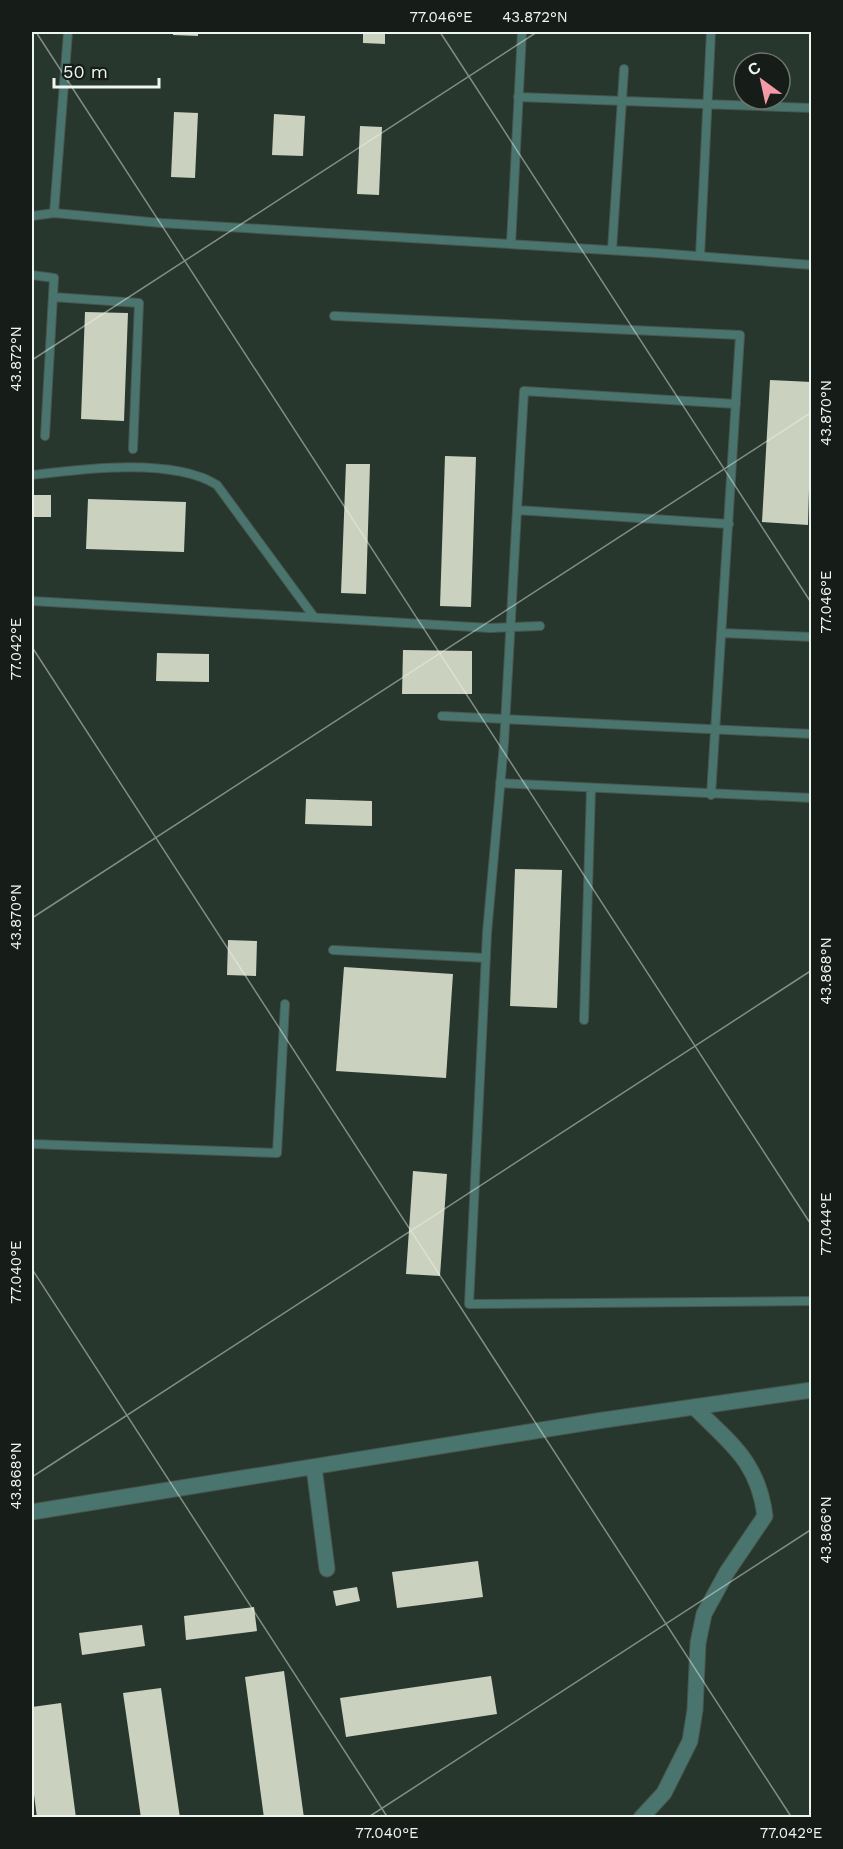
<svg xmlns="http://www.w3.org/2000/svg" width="843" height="1849" font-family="'Work Sans',sans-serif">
<rect width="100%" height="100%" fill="#28372d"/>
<path fill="#cad1be" d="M173,32H198V36L173,35Z
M363,32H385V44L363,43Z
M174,112L198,113L195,178L171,177Z
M274,114L305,116L303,156L272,155Z
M360,126L382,127L379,195L357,194Z
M85,312L128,313L124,421L81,419Z
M770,380L812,382L808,525L762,522Z
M445,456L476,457L471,607L440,606Z
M346,464H370L366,594L341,593Z
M32,495H51V517H32Z
M88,499L186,502L184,552L86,549Z
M403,650L472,651V694H402Z
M157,653L209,654V682L156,681Z
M306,799L372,801V826L305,824Z
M515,869L562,870L557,1008L510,1006Z
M228,940L257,941L256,976L227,975Z
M344,967L453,974L446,1078L336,1071Z
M413,1171L447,1174L440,1276L406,1274Z
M478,1561L483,1597L397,1608L392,1572Z
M357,1587L360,1601L336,1606L333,1591Z
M254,1607L257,1631L186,1640L184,1616Z
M142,1625L145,1646L82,1655L79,1633Z
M284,1671L304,1818H264L245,1677Z
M491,1676L497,1714L346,1737L340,1698Z
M161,1688L180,1818H141L123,1693Z
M61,1703L76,1818H37L32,1779V1707Z"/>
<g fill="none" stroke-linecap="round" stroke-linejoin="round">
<g stroke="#48564c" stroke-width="10">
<path id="service" d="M518,97L812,108
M54,213L68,32
M32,216L54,213L161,223L657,253L812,265
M511,244L522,32
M612,250L624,69
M700,256L711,32
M32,275L54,278L45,436
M53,297L139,303L133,449
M334,316L740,335L711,795
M32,475C81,469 173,457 217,485L314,617
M517,510L504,743L487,933L469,1304L812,1301
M729,524L517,510L524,391L736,404
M32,601L490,628L540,626
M722,633L812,637
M442,716L812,734
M500,783L812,798
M333,950L486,958
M584,1020L591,789
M32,1144L277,1153L285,1004"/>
</g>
<g stroke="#48564c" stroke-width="17">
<path id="minor" d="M314,1467L327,1569
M32,1512L597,1421L812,1390
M641,1818L664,1793L690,1741L695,1710L698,1643L704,1614L727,1572L765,1516C758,1461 730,1443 694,1407"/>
</g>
<use href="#service" stroke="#4a756e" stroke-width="8"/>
<use href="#minor" stroke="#4a756e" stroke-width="15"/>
</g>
<path fill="none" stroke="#edf6ef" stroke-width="1.5" stroke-opacity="0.45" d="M36,32L812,1226M440,32L812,604M32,360L537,32M32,647L792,1818M32,918L812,412M32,1269L388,1818M32,1477L812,970M367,1818L812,1529"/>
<rect width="843" height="1849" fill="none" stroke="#161d18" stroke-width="66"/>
<g transform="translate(762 81) rotate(327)"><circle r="28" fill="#161d18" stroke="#6c746e" stroke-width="1.5"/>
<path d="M0-4.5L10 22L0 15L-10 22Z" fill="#f39aa9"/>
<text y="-9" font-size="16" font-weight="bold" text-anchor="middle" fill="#edf6ef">С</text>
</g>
<path d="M54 78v9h105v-9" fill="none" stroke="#edf6ef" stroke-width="3"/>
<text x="63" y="78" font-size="18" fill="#edf6ef" stroke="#161d18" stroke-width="4.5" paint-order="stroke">50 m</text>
<rect x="33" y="33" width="777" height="1783" fill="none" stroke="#edf6ef" stroke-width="2"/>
<g font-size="15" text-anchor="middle" fill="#edf6ef">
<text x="441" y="22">77.046°E</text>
<text x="535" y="22">43.872°N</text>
<text transform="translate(16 359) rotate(-90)" y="5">43.872°N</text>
<text transform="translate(826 413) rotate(-90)" y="5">43.870°N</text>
<text transform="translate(826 602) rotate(-90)" y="5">77.046°E</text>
<text transform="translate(16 649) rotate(-90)" y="5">77.042°E</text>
<text transform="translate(16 917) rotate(-90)" y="5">43.870°N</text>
<text transform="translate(826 971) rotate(-90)" y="5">43.868°N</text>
<text transform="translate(826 1224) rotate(-90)" y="5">77.044°E</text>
<text transform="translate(16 1272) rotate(-90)" y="5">77.040°E</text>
<text transform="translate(16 1476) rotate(-90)" y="5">43.868°N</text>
<text transform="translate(826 1530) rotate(-90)" y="5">43.866°N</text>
<text x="387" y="1838">77.040°E</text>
<text x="791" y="1838">77.042°E</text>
</g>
</svg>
